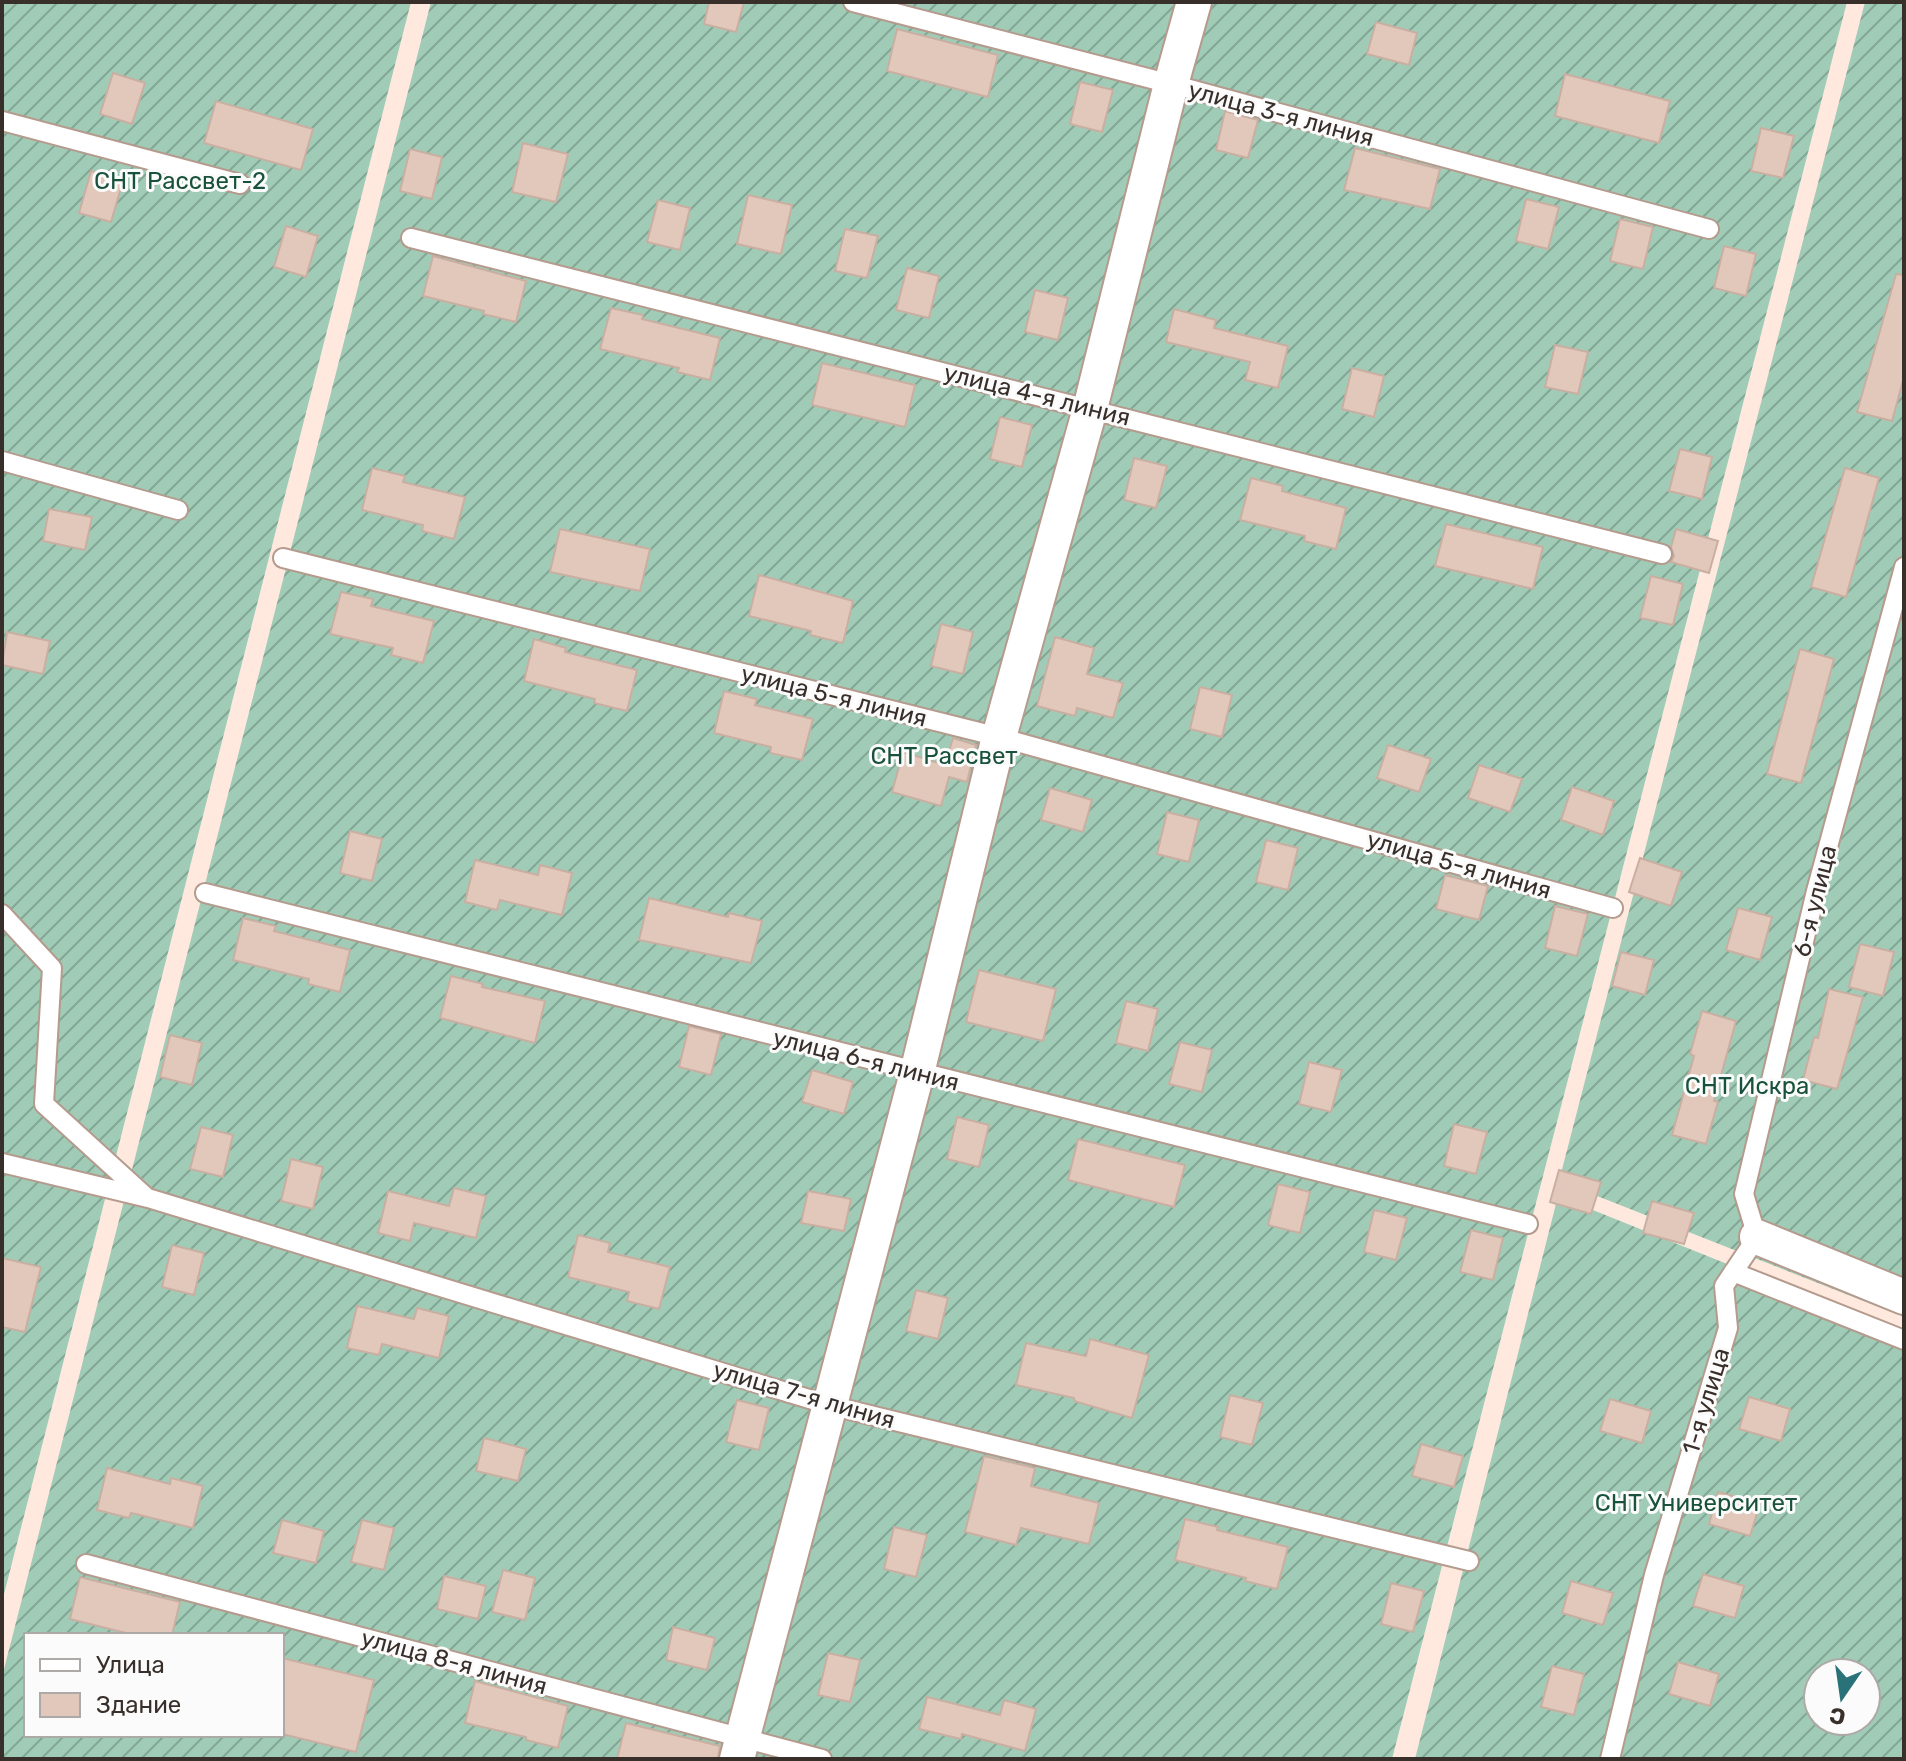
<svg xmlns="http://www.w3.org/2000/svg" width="1906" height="1761" font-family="Rubik,sans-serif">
<defs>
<pattern id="garden-furrows" width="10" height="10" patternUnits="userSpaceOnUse" patternTransform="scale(2)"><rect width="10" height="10" fill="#a0ccb7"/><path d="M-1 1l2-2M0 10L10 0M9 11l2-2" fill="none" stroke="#83a695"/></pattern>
</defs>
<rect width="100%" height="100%" fill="#ffe9de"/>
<path fill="url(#garden-furrows)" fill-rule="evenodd" d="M2,2H411L2,1602Z
M431,2H1847L1392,1759H2V1677ZM26,1635H282V1735H26Z
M1865,2H1904V1317L1559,1181Z
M1558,1196L1904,1335V1759H1415ZM1818,1673H1866V1721H1818Z"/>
<path fill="#e2c8ba" stroke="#c9afa2" stroke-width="2" d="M709,2H744L736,32L704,24Z
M1376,22L1417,33L1409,65L1367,54Z
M897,29L998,55L988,97L887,71Z
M113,73L145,83L132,124L100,114Z
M1565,74L1670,101L1659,143L1555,116Z
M1080,82L1113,90L1102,132L1070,124Z
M216,101L313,129L301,170L204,143Z
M1225,111L1258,120L1248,158L1216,150Z
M1761,128L1794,136L1783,178L1751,171Z
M523,143L568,154L556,202L512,192Z
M1355,148L1440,169L1430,209L1344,190Z
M410,149L442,157L432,199L400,191Z
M91,171L123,181L111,222L79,213Z
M748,195L792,205L781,254L737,244Z
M1526,199L1559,207L1548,249L1516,241Z
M658,200L690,208L680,250L647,242Z
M1620,219L1653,227L1643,269L1610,261Z
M286,226L318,236L306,277L274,267Z
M845,229L878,236L867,278L835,271Z
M1724,246L1756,254L1746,296L1714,288Z
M433,256L526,281L516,322L483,314L484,311L423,296Z
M907,268L939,276L929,318L896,310Z
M1896,274L1904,275V377L1892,421L1857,412Z
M1035,290L1068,298L1058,340L1025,332Z
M611,308L643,315L642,319L720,338L710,380L677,372L679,368L600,349Z
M1174,309L1216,320L1214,328L1288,346L1278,388L1245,380L1250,362L1166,342Z
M1555,345L1588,352L1578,394L1545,387Z
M822,363L915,385L905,427L812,405Z
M1352,368L1384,376L1374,417L1342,409Z
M1000,417L1032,425L1022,467L990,459Z
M1680,449L1712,457L1702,499L1669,491Z
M1134,458L1167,466L1156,508L1124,500Z
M372,468L405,476L403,482L465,497L454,539L422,531L423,525L362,510Z
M1845,468L1879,478L1846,597L1811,587Z
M1251,478L1283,486L1282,491L1346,508L1336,549L1304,541L1305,536L1240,520Z
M49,509L92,517L85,550L43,541Z
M1446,524L1543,547L1533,589L1435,566Z
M560,529L650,549L640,591L550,572Z
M1676,529L1718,541L1709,573L1671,562L1674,556L1671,547Z
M759,575L853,601L843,643L810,635L811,631L749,616Z
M1651,576L1683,584L1673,625L1640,618Z
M341,592L373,599L371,606L434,621L423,663L391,655L393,648L330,634Z
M941,624L973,632L963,674L931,666Z
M7,632L50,641L43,674L2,665Z
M1055,637L1094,648L1087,674L1123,683L1113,718L1077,708L1075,716L1037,706Z
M534,639L566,648L565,652L637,670L627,711L594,703L595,699L524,681Z
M1800,649L1834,659L1801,783L1767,774Z
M1200,687L1232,695L1222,737L1190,729Z
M724,691L757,699L755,705L813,719L802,760L770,753L771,747L714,733Z
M953,738L976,745L967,782L949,777L941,806L892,792L903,752L945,765Z
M1388,745L1431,759L1419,792L1377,778Z
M1479,765L1522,779L1510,812L1468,798Z
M1572,787L1614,801L1603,835L1561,820Z
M1050,788L1092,800L1083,832L1041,820Z
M1167,812L1199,820L1189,862L1157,854Z
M350,831L382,839L372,881L340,873Z
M1266,840L1298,848L1288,890L1256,882Z
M1640,858L1682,872L1671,906L1629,892Z
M475,860L538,875L540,865L572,873L562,915L500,900L497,910L465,902Z
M1445,875L1488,886L1479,920L1436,909Z
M649,898L728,917L729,913L762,921L751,963L639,940Z
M1555,906L1588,914L1577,956L1545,948Z
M1738,908L1772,917L1760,960L1726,950Z
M243,918L276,926L274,931L350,950L340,992L308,984L309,979L233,960Z
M1860,944L1894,952L1883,996L1849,987Z
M1621,952L1654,960L1645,995L1612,986Z
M979,970L1056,989L1043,1041L966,1022Z
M451,976L483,984L482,987L545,1001L535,1043L440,1018Z
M1829,989L1863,997L1837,1089L1803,1080L1814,1037L1818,1038Z
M1126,1001L1158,1009L1148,1051L1116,1043Z
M1702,1011L1736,1021L1714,1101L1718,1102L1706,1144L1672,1135L1694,1056L1690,1054Z
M689,1026L721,1034L711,1075L679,1067Z
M170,1035L202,1043L192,1085L160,1077Z
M1180,1042L1212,1050L1202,1092L1169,1084Z
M1309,1062L1342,1070L1331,1112L1299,1104Z
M812,1070L853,1082L844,1114L802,1102Z
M957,1117L989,1125L979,1167L947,1159Z
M1454,1124L1487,1132L1476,1174L1444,1166Z
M201,1127L233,1135L223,1177L190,1169Z
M1078,1139L1185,1165L1174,1207L1068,1180Z
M291,1159L323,1167L313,1209L281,1201Z
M1559,1170L1601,1182L1591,1214L1550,1202Z
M1278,1184L1310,1192L1300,1233L1268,1225Z
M454,1188L486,1196L476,1238L414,1223L410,1241L378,1233L388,1191L449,1206Z
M808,1191L851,1199L844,1231L801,1223Z
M1652,1201L1694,1213L1684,1244L1643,1233Z
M1374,1210L1407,1218L1396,1260L1364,1252Z
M1471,1230L1503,1238L1493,1280L1460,1272Z
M578,1235L610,1243L608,1252L670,1267L659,1309L627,1301L629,1292L568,1277Z
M172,1245L204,1253L194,1295L162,1287Z
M2,1258L41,1267L25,1332L2,1327Z
M916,1290L948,1298L938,1339L906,1331Z
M357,1306L414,1319L417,1308L449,1316L439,1358L382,1344L379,1355L347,1348Z
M1090,1339L1149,1355L1132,1418L1074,1401V1398L1016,1385L1026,1343L1086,1356Z
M1230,1395L1263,1403L1252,1445L1220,1437Z
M1749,1397L1790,1409L1781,1441L1739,1429Z
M1610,1399L1651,1411L1642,1443L1600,1431Z
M737,1400L769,1408L759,1450L726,1442Z
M484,1438L526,1449L518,1481L476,1471Z
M1421,1444L1463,1456L1454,1487L1412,1476Z
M984,1456L1035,1468L1031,1486L1099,1503L1089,1544L1021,1528L1016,1545L965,1532Z
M107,1468L170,1484L171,1478L203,1486L193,1528L131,1513L129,1518L97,1510Z
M1718,1492L1760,1504L1750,1536L1709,1524Z
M1185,1519L1218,1527L1217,1530L1288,1547L1277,1589L1245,1581L1246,1578L1175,1560Z
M282,1520L324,1531L316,1563L273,1553Z
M362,1520L394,1528L384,1570L351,1562Z
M894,1527L927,1535L916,1577L884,1569Z
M503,1570L535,1578L525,1620L492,1612Z
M1703,1574L1744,1586L1735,1618L1693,1606Z
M444,1576L486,1586L478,1619L437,1609Z
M80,1577L180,1602L172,1635H134L70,1619Z
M1571,1581L1613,1593L1603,1625L1562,1613Z
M1391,1583L1424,1591L1413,1632L1381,1624Z
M673,1627L715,1638L707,1670L666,1660Z
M828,1653L860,1660L850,1702L818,1695Z
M282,1658L374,1680L356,1752L282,1734Z
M1678,1662L1719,1674L1710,1706L1669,1694Z
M1552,1666L1584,1674L1574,1715L1541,1707Z
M475,1681L568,1706L558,1748L526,1740V1737L465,1723Z
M927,1697L1000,1715L1004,1700L1036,1709L1025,1751L962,1734L961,1739L919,1729Z
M626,1723L720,1746L718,1759H617Z"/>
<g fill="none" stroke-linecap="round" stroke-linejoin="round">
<g stroke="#b49b8e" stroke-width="22">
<path id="lane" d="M853,2L1171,84L1709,229
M2,121L240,184
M411,238L1662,554
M2,461L178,510
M283,558L999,737L1613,908
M205,893L1528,1224
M2,914L52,968L44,1104L146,1197
M2,1163L148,1198L829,1405L1469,1561
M1733,1272L1904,1340
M86,1564L822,1759
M1610,1759L1654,1575L1728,1328L1724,1286L1757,1237L1744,1194L1816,891L1904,567"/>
</g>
<g stroke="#b49b8e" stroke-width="38">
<path id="street" d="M1757,1237L1904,1297
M737,1759L917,1073L999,737L1090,409L1171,84L1194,2"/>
</g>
<use href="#lane" stroke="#fff" stroke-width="18"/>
<use href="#street" stroke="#fff" stroke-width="34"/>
</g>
<g text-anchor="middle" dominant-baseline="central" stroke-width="6" stroke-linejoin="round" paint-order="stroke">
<g font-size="24" fill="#392f2a" stroke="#fbfbfb">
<text transform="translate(1281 114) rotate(15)">улица 3-я линия</text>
<text transform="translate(1037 395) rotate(14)">улица 4-я линия</text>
<text transform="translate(834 696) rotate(14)">улица 5-я линия</text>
<text transform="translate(1459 865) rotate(16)">улица 5-я линия</text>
<text transform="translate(1815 901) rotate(-76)">6-я улица</text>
<text transform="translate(866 1060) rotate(14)">улица 6-я линия</text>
<text transform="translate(804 1395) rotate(16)">улица 7-я линия</text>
<text transform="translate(1706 1401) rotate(-73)">1-я улица</text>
<text transform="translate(454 1662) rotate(15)">улица 8-я линия</text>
</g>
<g font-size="24" fill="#18523c" stroke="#fbfbfb">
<text x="180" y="181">СНТ Рассвет-2</text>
<text x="944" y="756">СНТ Рассвет</text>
<text x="1747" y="1086">СНТ Искра</text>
<text x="1696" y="1503">СНТ Университет</text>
</g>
</g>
<rect width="1906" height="1761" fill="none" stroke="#392f2a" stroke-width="8"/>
<rect x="24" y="1633" width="260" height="104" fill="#fbfbfb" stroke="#ada9a7" stroke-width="2"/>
<rect x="40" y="1659" width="40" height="12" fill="#ffffff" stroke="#ada9a7" stroke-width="2"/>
<text x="96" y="1673" font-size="24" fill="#392f2a">Улица</text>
<rect x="40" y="1693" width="40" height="24" fill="#e2c8ba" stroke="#ada9a7" stroke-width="2"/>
<text x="96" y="1713" font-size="24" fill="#392f2a">Здание</text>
<g transform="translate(1842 1697) rotate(193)"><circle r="38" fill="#fbfbfb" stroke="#ada9a7" stroke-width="2"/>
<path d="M0-6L14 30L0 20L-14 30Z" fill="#287278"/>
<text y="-12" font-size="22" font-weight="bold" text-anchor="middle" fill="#392f2a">С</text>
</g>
</svg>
